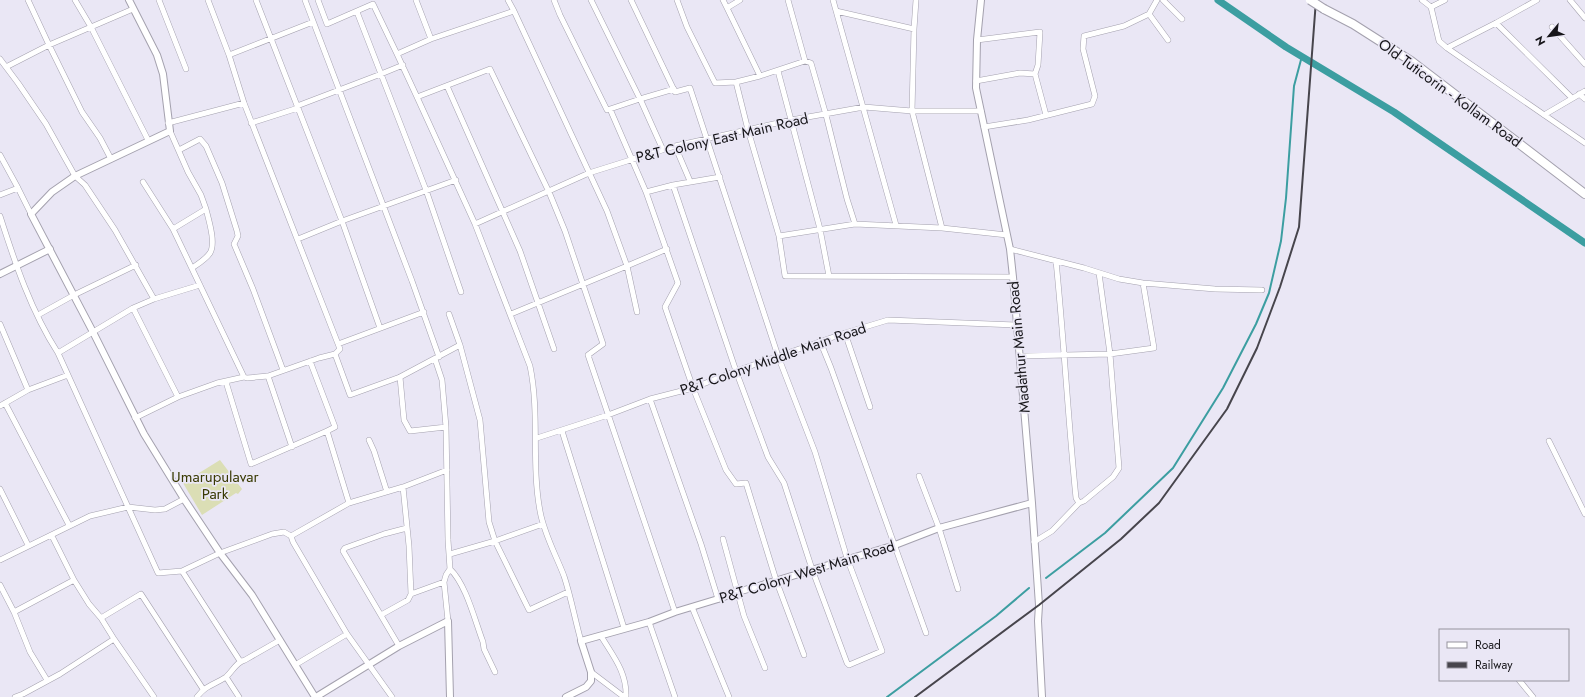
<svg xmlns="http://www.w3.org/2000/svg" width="1585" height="697" font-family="Jost,sans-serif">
<rect width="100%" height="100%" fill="#eae7f5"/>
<path fill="#dbdeb5" d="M220,460L242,489L238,494L236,493L202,515L183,483Z"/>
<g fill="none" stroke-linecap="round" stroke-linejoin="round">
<path stroke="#3c9ea1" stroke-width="2" d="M1046,578L1105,533L1173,468L1223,388L1256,324L1269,293L1281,241L1286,198L1294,86L1302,56
M887,697L996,616L1029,588"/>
<path stroke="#3c9ea1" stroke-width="7" d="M1218,0L1286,47L1394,112L1585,243"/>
<g stroke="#a4a1ae" stroke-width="6">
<path id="minor" d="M28,0L49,45L82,112L100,138L111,159
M75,0L91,27L148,140
M159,0L186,69
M208,0L229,55L313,22
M256,0L342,221L380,328
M305,0L412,281L439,357
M318,0L327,24L373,4L397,54
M416,0L431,39
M508,0L514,11
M554,0L560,15L607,110L610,109L646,192L678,283L665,307L693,388L726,470L736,484L746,483L776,580L804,655
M591,0L641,101L663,150
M631,0L675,92L690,88L778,356L815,452L847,558L882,651L849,665L847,663L812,569L784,483L768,457L736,371L673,185
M677,0L687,27L715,83L736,82
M723,0L727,8
M740,0L727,8L760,76L805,61L811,63L826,115L847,199L855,224
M788,0L805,61
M833,0L896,225
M916,0L914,29L912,111L942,228
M1163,0L1182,19
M1422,0L1431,7L1439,41L1447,48L1585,143
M1570,0L1585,18
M1431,7L1445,0
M836,11L914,29
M357,12L381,74L403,65
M1149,14L1168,40
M1496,23L1572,98
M1552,27L1585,64
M977,40L1040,32L1038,65L1035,74
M1447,48L1496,23L1537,0
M0,59L18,83L46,124L75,176L85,185L115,230L154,299
M6,67L49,45L133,9
M778,71L820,229L829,276
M760,76L736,82L748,130L779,236L785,276L1013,277
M976,81L1020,73L1035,74L1046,115
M447,86L520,251L554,349
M1579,94L1585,99
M417,97L397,54L431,39L514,11L607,211L627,266L511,314
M297,106L381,74L426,190L461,292
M610,109L640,99L674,89
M1544,115L1585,91
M168,123L244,103
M251,123L298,108
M984,127L1028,120L1092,104L1095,96L1083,49L1084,36L1124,26L1149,14L1157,0
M170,131L188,172L201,195L206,209L173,229L244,377L247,378L268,376L319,358L335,354L340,349L244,103L229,55
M675,146L690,181
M179,150L200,139L206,146L222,183L237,231L238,236L234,244L253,289L283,370
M0,155L18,188
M143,182L173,229
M646,192L673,185L720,177
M0,195L18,188L31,214
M0,216C15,263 31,311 58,353L158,573L182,571L220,553L272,534L284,532L291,536L293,542L347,634L392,697
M475,224L589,173L675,146L791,120L864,107L912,111H981
M779,236L855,224L942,228L1007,235
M298,239L342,221L456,180
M1010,249L1084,268L1119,279L1143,283L1215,289L1262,290
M1056,261C1064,340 1068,419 1076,498L1079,503
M192,268C198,264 206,259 210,253C216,243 209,221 206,209
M133,308L178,397
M637,312L627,266L667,249
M449,314L460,345L480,420L489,522L495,541L529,610L568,592
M38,315L74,295L136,265
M0,324L28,390
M845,333L870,407
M820,341L831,368L926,633
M338,344L424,312
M58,353L133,308L154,299L200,285
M335,354L350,395L400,377L460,345
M1021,356L1110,354L1154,348L1143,283
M435,359L442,380L446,427L448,540L450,569L446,575L444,582L448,621
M310,361L335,427L327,431
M268,376L292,447
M400,377L404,420L410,431L446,427
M226,382L251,464L327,431L349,503L291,536
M650,399L701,544L718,599
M5,403L69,525
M0,406L28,390L68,375
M135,418L178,397L217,383L244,377
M562,431L624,628
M537,438L608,415L650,399L693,388L736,371L845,333L888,320L1016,325
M369,440L374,451L387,492
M1549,441L1585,514
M919,476L939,528L958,589
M403,487L409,546L411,594L444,582
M0,489L28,545
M349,503L403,487L447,470
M52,536L74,580L89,604L101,618L114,639L154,697
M723,539L744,616L765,668
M1034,542L1052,531L1079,503L1084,501L1113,477L1119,468L1110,354L1099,273
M450,554L495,541L543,524
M0,560L90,516L128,507L155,510L165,509L184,499
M450,569C466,584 475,621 483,642L484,649L495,672
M182,571L240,661
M0,585L14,612L30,652L47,680
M692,607L729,697
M14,612L74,580
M381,615L408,600L411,594
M101,618L141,594L203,689
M649,622L675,697
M601,636C613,656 627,672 626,697
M581,641C575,620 571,597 564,576C556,555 544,534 540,511C531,463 540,414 530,366L475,224L417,97L490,69L549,192L565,231L603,344L588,355L675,612
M399,646L343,551L345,548L384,534L407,528
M295,665L347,634
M591,672L624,697
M226,677L239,697
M1519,680L1533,697
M15,697L23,694L60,674L114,639
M197,697C206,685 214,685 226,677C233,671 236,662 245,660L280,640"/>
</g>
<g stroke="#a4a1ae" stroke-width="8">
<path id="tertiary" d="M129,0L157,55L163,74L170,131L75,176L52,192L31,214L93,332L144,434L184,499L220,553L252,595L315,697
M981,0L977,40L976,88L1010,249L1013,277L1032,503L1039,605L1038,621L1042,697
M0,274L50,249
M316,697L399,646L448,621L450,697
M566,697L586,687L591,681V672L581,641L649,622L675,612L718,599L737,592L752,588L895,545L939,528L1032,503"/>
</g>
<g stroke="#a4a1ae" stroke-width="10">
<path id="primary" d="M1324,9L1353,24L1411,61L1585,194"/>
</g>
<use href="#minor" stroke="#fff" stroke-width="5"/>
<use href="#tertiary" stroke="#fff" stroke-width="6"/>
<use href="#primary" stroke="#fff" stroke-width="8"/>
<path stroke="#47454c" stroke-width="2" d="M915,697L1039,605L1121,539L1159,503L1227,409L1257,348L1280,287L1299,227L1316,0"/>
<g stroke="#a4a1ae" stroke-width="10" stroke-linecap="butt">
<path id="primary-bridge" d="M1310,0L1324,9"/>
</g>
<use href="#primary-bridge" stroke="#fff" stroke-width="8"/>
</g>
<g text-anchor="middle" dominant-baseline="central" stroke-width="3.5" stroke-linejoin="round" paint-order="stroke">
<g font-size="15" fill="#161519" stroke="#eae7f5">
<text transform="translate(1450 93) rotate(36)">Old Tuticorin - Kollam Road</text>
<text transform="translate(722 138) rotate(-13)">P&amp;T Colony East Main Road</text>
<text transform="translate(1019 347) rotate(-95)">Madathur Main Road</text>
<text transform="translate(773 359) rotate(-19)">P&amp;T Colony Middle Main Road</text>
<text transform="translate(807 572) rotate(-17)">P&amp;T Colony West Main Road</text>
</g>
<g font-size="15" fill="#393a03" stroke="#eae7f5">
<text x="215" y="477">Umarupulavar<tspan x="215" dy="17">Park</tspan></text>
</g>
</g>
<rect x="1439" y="629" width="130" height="52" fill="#eae7f5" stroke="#95939d"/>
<rect x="1447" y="642" width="20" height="6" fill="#ffffff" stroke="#95939d"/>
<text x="1475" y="649" font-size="12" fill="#161519">Road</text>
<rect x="1447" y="662" width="20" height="6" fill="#47454c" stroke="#95939d"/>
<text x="1475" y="669" font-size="12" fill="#161519">Railway</text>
<g transform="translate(1549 36) rotate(241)" stroke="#eae7f5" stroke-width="3" paint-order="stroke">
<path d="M0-3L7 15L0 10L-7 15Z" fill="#161519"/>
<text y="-6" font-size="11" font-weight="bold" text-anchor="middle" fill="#161519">N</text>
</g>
</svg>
